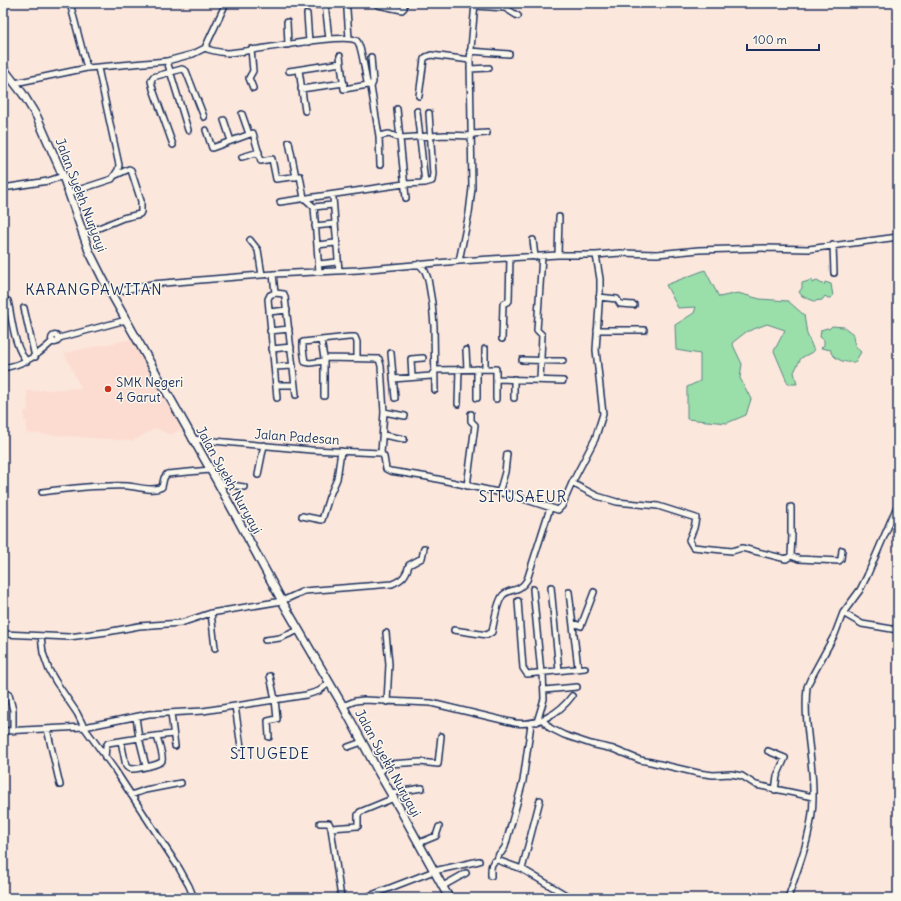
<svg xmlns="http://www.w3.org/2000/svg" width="901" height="901" font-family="Delius,sans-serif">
<rect width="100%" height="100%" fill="#fce7dc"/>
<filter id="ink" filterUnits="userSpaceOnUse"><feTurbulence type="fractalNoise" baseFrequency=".025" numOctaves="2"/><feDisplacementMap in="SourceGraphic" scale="8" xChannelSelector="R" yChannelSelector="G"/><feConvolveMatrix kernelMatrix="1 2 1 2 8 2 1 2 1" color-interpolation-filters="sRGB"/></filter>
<g filter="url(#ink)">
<path fill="#fcdcd1" d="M132,339L183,428L170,435L156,428L133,441L26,433L27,421H24V412L28,410L27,391L81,388L64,353Z"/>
<path fill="#9adeaa" stroke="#5a8684" d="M705,270L719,297L738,293L760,299L788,301L804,315L807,334L814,351L801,358L794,372L797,384H788L774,351L785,330L767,324L746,332L732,343L742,364L740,378L751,399L746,415L727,423L687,419V387L700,381V354L676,350L675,325L694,313L696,307L678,308L666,285Z
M812,280V283L817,281L824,285L825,282L831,284L833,296L831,298H828L825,296L822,300L814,301L802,296L799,292L802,288V283Z
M832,326L844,327L853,334C853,341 855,347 861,352L855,362C845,363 838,361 831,353V350L821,348L824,345V340L820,337L821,330L827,328L829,329Z"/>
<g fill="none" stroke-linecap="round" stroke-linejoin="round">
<g stroke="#1b2f5e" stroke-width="8">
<path id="minor" d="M70,3L87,68
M325,3L329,39
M376,3L378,5L402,10L404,8V3
M310,5H321L331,3
M475,6L505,8L518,16
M347,10L349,38
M307,14L309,42
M287,22L288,45
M205,48C211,51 219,52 226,53C248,53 345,31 357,41C362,46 365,74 367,82L371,87L379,136L389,134L400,138L445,135L472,136
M251,49L253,71L249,78L253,88
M470,51L509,54
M340,56L344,89L368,85
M167,61L188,130
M470,69L489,68
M299,70L305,111
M289,71L341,63
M15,83L87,68L167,61L193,54L205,48L226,3
M371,87L373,82L371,57
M301,89L344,83
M419,96L424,59L426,57L431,55L470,60
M397,109L406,198
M417,111L425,183
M242,114L249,134
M224,120L231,141
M206,130L212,148L253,133L261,161L272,159L276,179L300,176L304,198L314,207L319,272
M472,134L487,133
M379,136L380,165
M289,142L296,177
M173,145L153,89L151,81L153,77L182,69L186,71L204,117
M242,157L259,152
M3,188L48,181L63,176
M69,193L112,179L118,170L119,165L98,68
M333,198L339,271
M280,202L404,184L425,183L432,181L433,174L429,113
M314,207L332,205
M315,226L334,224
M82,235L123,218L140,214L141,212V201L131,170L129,169L116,175
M250,240L258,250L262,275
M533,240L535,257
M317,245L335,243
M833,245L834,273
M558,255L559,217
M459,261L469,213L472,188L470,60L475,3
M319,264L337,262
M419,264L425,271L428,279L432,303L434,326L435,390
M273,274L275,293L270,295L268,299L277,398
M111,293L152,284L273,274L358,270L459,261L558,255H596L620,253L657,254L699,250L764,248L809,249L898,237
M275,293L284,294L285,297L296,395
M599,297L617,299L620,304L634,305
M3,300L8,301C12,318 14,349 27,361
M24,308L35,357
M269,312L287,310
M597,330H644
M270,331L289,329
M51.5 339a3.5 3.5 0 1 1 7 0a3.5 3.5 0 1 1-7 0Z
M59,338L126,320
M502,339L503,304L509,301L510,258
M321,340L324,358V396
M272,349L291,347
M466,350L467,369
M391,353L395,398
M324,358L379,359L381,366L384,412
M522,360L563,361
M324,361L310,363L305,362L303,349V342L349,337H355L357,342V358
M274,367L293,366
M3,368C25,364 37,356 53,341
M485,369V349
M412,377L411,359L423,358
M393,379L431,376L435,370L496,369V399
M496,379L563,381
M540,380L542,335L537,330L542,256
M276,385H295
M477,398V369
M514,398V379
M458,404L459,369
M383,435L404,439
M192,439L311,450L381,453L384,457L386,469L390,471L428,477L511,495L558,510L562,506L572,483L595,439L603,414L596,350L600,290V279L596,255
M381,453L384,412L405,416
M258,475L264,445
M218,483L244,487
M572,483L597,496L617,502L658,506L696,518L694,528L689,540L693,547L732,551L742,548L786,559L791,556L799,559L839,561L841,559L842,550
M467,486L475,425L471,421V414
M42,492C71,488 99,485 128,486C138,487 153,492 162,487L164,478L167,474L210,470
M499,493L505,472L507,454
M791,507V533L792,535L791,556
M302,516L322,520L329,497L337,479L341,451
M551,587L559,671
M533,589L541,673
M569,592L578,668
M518,601L523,668L527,674L585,668
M211,613L215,648
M843,613L862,624L898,630
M573,623L581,626L594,592
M454,630L487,635L492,632C494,622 497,602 503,595C510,588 519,593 527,580L550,508
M386,633L389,664L387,702
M3,634L69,637L107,632L139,626L181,623L211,613L282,601L304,591L392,584C402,580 406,576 409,565L422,558L424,548
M41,636L43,653L49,670L56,682L77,713L84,727L115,770L179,868L189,886L194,898
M265,640L280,638L299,630
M3,681L5,692L9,695L13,710V731
M544,690L577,687
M235,706L241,747
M343,706L355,701L364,700L431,703L515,723C537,726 559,714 572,696
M171,713L175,746
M136,717L139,738L146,766
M543,720L550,728L564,735L591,744L613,749L640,760L651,762L698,773L713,775L731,774L742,776L756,785L813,797
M537,722L544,699L543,673
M531,724L523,781L505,847L501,853L499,854L497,860L522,869L571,898
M47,729L60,785
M3,731L84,727L149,714L203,711L306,695L319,691L329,683
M269,737L268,721L277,719L275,699L270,676
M121,741L126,766C128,768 127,768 131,769C136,769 160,765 162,761C164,757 158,741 157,736
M348,747L362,742
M768,751L785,758L777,776L775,790
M105,758L106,746L108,743L139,738L173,734
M379,773L389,764L420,762L438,764L441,736
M391,793L422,788
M131,795L145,790L181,783
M320,823H329L331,828
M419,843L436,836L439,827
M522,869L540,800
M491,876C491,869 490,862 497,860
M443,886L466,873
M341,898L331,828L358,826V815L360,812L394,798
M364,898L434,871L479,861
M788,898C799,865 813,832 813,797C814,761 803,724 807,687L810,680L835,634L843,613L860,590L867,576L898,504"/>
</g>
<g stroke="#1b2f5e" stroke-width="10">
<path id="secondary" d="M3,68L23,94L37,117L63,176L89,251L103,279L218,483L282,601L343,706L379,773L401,811L449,898"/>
</g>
<use href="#minor" stroke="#fbf7ec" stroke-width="5"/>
<use href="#secondary" stroke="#fbf7ec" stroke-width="7"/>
</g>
</g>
<circle fill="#c8321e" stroke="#fbf7ec" stroke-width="1.5" cx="108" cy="389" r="4"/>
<g text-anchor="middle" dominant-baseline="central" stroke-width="3" stroke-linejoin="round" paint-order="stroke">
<g font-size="13" fill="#1b2f5e" stroke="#fbf7ec">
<text transform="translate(81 195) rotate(69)">Jalan Syekh Nuryayi</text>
<text transform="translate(297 437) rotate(4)">Jalan Padesan</text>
<text transform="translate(229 480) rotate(61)">Jalan Syekh Nuryayi</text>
<text transform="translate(388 763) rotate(61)">Jalan Syekh Nuryayi</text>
</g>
<g font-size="13" fill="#1b2f5e" stroke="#fbf7ec" text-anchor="start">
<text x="116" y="382">SMK Negeri<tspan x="116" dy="15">4 Garut</tspan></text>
</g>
<g font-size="15" letter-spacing="1" fill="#1b2f5e" stroke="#fbf7ec">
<text x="94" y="289">KARANGPAWITAN</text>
<text x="523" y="496">SITUSAEUR</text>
<text x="270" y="753">SITUGEDE</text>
</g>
</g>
<rect width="901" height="901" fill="none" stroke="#fbf7ec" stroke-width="16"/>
<rect x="8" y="8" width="885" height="885" fill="none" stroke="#1b2f5e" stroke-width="1.5" filter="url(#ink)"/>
<path d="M747 44v6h72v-6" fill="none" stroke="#1b2f5e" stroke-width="2"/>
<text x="753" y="44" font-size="12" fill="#1b2f5e" stroke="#fbf7ec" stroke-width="3" paint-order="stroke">100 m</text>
</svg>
